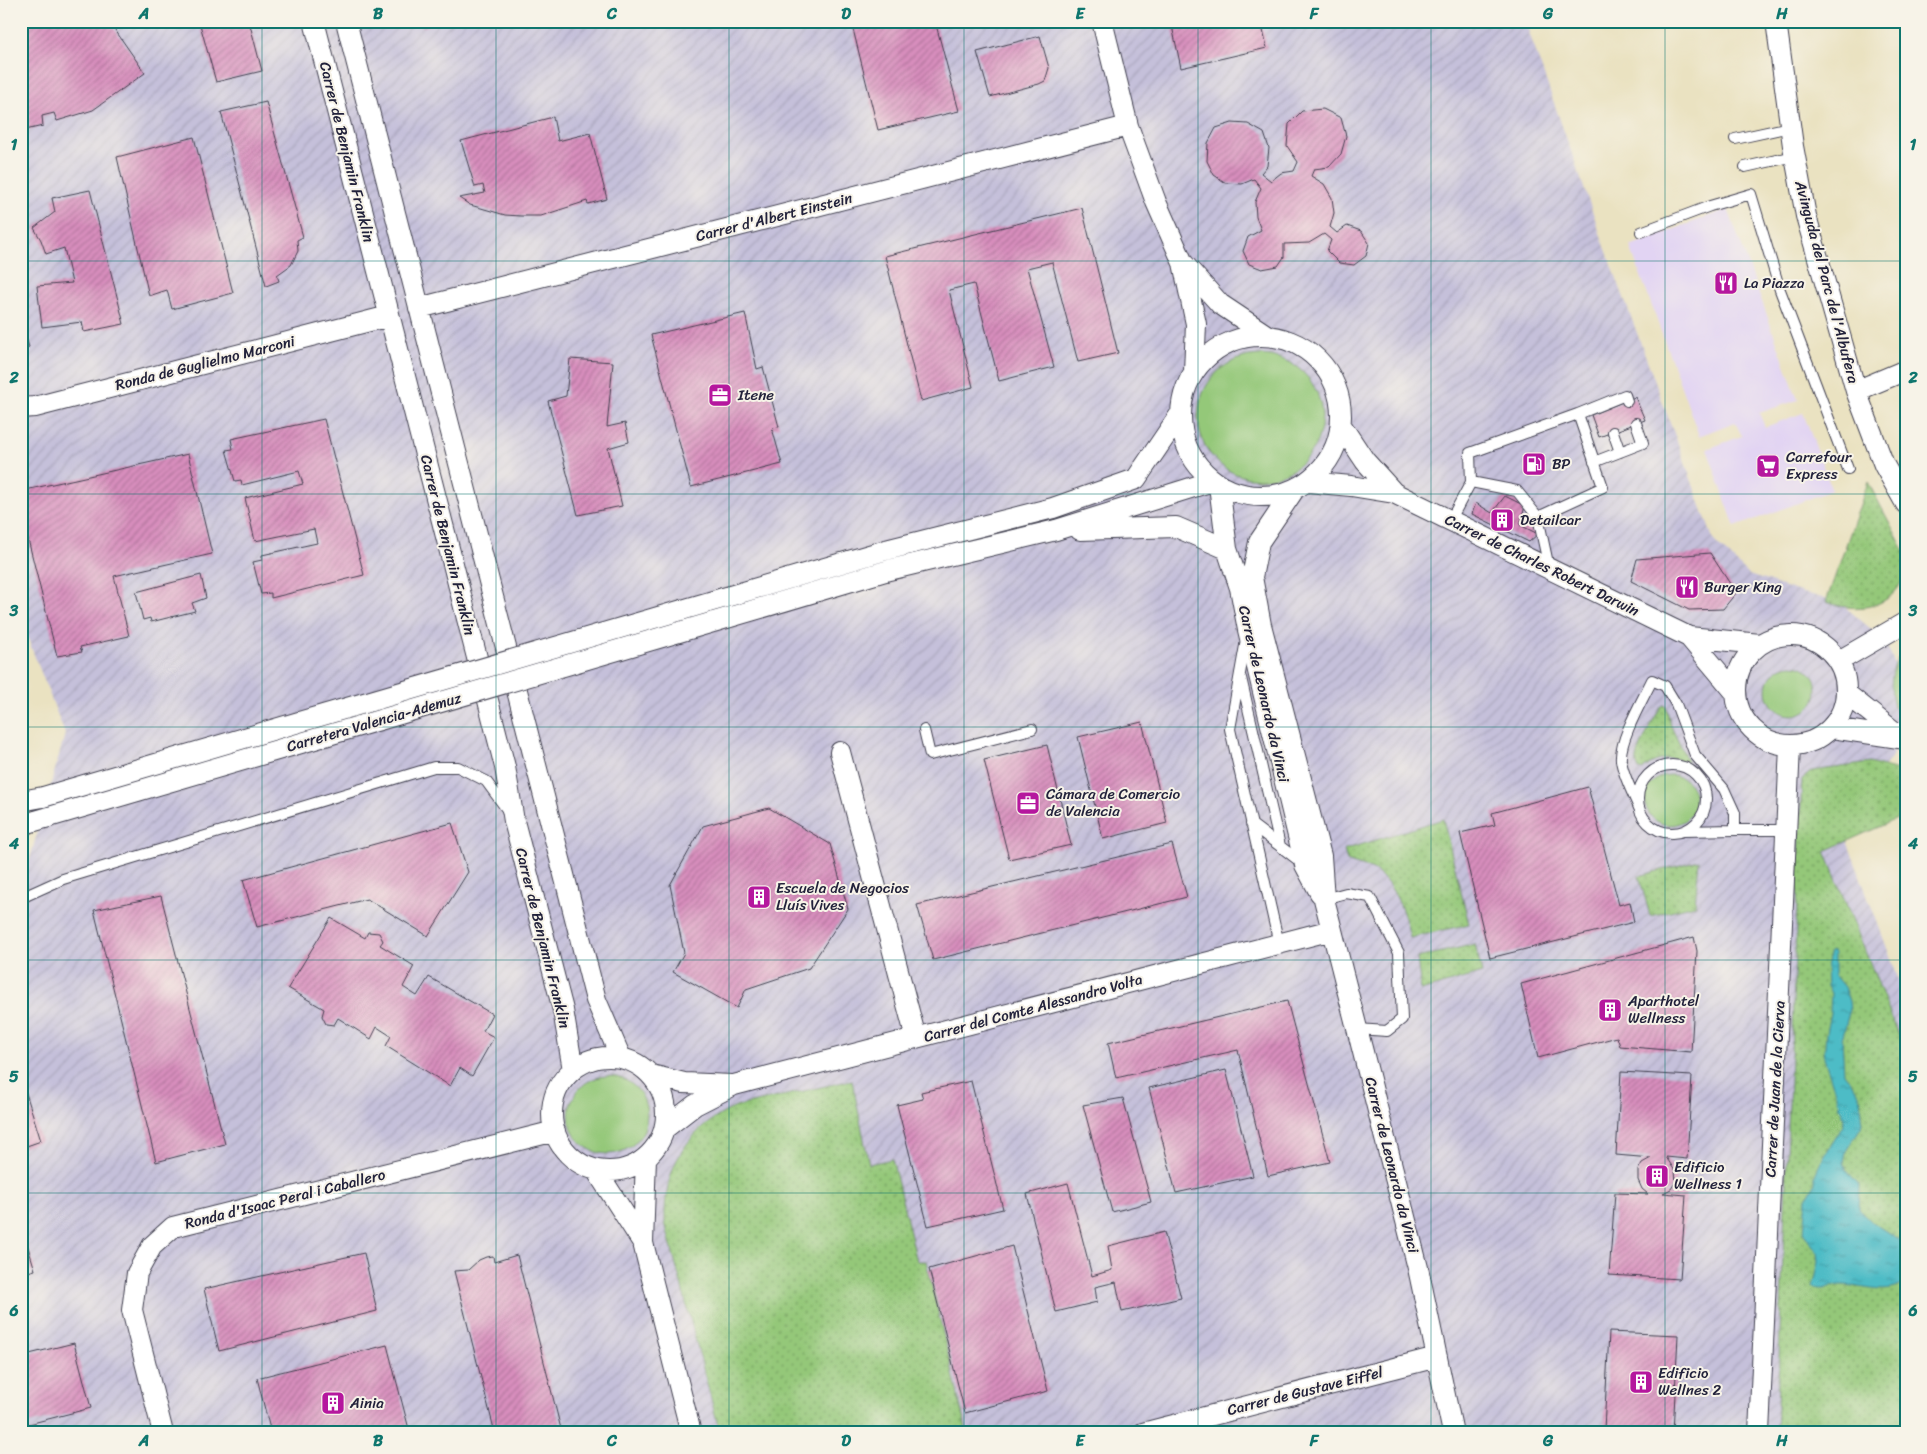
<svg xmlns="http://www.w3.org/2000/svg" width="1927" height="1454" font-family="Sriracha,sans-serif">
<defs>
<pattern id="industrial-furrows" width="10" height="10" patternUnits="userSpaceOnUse" patternTransform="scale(1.25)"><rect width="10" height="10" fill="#c5c0da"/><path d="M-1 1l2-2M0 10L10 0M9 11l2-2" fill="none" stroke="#a9a5bc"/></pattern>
<pattern id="grass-dots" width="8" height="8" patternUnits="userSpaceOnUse" patternTransform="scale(1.25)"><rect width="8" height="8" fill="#94c879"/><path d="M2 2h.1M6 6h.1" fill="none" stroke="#78a264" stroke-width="1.8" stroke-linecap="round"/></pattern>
<pattern id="water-ripples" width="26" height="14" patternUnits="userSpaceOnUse" patternTransform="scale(1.25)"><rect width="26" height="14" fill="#4ebcc6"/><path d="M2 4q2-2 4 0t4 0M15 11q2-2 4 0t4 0" fill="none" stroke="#4098a2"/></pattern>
<pattern id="building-hatch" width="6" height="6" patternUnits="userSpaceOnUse" patternTransform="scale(1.25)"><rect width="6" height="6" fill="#d88ebd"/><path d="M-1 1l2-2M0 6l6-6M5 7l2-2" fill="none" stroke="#af749b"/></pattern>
</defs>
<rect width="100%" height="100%" fill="#f7f3e8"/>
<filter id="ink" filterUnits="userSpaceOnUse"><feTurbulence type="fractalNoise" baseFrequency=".02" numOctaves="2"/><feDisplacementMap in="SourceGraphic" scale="10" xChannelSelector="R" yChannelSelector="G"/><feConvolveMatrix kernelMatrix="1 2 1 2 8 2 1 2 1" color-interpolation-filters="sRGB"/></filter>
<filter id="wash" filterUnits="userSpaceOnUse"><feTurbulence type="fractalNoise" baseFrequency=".0096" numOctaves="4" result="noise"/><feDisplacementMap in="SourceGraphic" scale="20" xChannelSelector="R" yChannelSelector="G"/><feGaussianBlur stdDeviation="1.12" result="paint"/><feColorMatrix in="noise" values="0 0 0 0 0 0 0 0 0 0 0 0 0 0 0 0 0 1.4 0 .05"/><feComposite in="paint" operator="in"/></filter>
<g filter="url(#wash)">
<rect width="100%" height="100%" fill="#eae2c1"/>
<path fill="#e2d4f3" d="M1728,209L1798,400L1759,413L1765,427L1803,413L1832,490L1735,527L1707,449L1742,436L1735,422L1699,436L1630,246Z"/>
<path fill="url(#industrial-furrows)" d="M21,21H1525L1600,233L1714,541L1749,575L1803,593L1838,601L1884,640L1902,680L1905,722L1892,756L1864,795L1837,814L1906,999V1433H21V873L27,869L65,734L21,621Z"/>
<path fill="url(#grass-dots)" stroke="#5b755a" d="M1868,482L1904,550C1908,564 1906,576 1898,588C1881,611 1851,611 1826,602Z
M1663,705L1666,706L1671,726L1687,760L1686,762C1670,755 1655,759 1642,770H1639C1637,766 1636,763 1637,758C1638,750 1657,710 1663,705Z
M1870,763L1898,771L1906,775V815L1825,851L1906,1053V1433H1776L1802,779L1812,771Z
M1443,819L1469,924L1410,938C1406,916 1394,882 1373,870C1365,866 1355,865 1347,861L1344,850Z
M1699,860L1695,905L1650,916L1639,876Z
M1475,944L1482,973L1421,991L1417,958Z
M852,1080L869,1164L892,1159L917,1261H926L967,1433H720L665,1223C663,1168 686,1128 738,1106Z"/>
<path fill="#94c879" stroke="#5b755a" d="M1198 417a62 62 0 1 1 124 0a62 62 0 1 1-124 0Z
M1906,648V719L1896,713C1889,691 1888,665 1906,648Z
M1767 690a25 25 0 1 1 50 0a25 25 0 1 1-50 0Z
M1645 800a25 25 0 1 1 50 0a25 25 0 1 1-50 0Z
M569 1115a39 39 0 1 1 78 0a39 39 0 1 1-78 0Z"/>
<path fill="url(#water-ripples)" stroke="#386f80" d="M1830,951L1834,953V975L1844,987L1849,1001L1850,1009L1842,1039L1844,1073L1858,1092L1861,1100L1862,1116L1863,1124L1846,1151L1844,1162L1847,1171L1860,1186L1859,1209L1873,1223L1898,1239L1906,1250V1282C1888,1297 1864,1286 1844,1285C1831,1284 1826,1293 1813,1287L1819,1261L1818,1253L1804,1233L1807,1198L1815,1183V1175L1821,1161L1843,1126L1844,1119L1824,1058L1826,1033L1830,1013L1831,993L1827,986L1826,967Z"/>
<g id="blocks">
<path fill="url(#building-hatch)" d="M21,21H153V26L113,27L145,73L93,110L57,121L54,113L42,116L43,126L21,131Z
M199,21H249L262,71L216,82Z
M421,21H442V22L423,27Z
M851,21H935L959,111L878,130Z
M1171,21H1261L1267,48L1181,68Z
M1040,36L1049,68L1045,81L1039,84L990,97L977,52Z
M266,102L303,237L297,240L298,251L291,265L277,275L279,281L266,286L221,112Z
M1323,109L1341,118L1346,136L1341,154L1329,167L1314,169L1311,176L1324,184L1332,198L1334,213L1330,227L1337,233L1347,226L1361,231L1369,243L1366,256L1354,265L1339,263L1327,251L1331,240L1324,234L1309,243L1284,244V257L1278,266L1262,269L1249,264L1243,251L1248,237L1261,230L1256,217L1255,202L1261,188L1254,179L1242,184L1226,183L1214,175L1207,161L1208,143L1216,128L1232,123L1248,124L1264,133L1269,148L1267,166L1261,173L1271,181L1281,173L1294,171L1298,162L1287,146L1289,124L1302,111Z
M553,117L558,141L590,133L607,199L588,204L587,201L541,216H521L505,215L481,208L470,205L459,198L485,193L483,185L475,187L461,141Z
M194,137L233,293L172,309L167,290L149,296L117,157Z
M90,190L124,324L84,332L82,322L42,327L37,286L72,283L64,248L46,254L41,240L34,228L55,212L52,198Z
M1082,208L1118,353L1078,362L1052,262L1027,268L1054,367L999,381L974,284L949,290L973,387L921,401L885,256Z
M745,313L757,369L763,367L779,427L772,428L782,464L691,487L651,335Z
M21,322L29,347L21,351Z
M570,359L613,362L607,427L625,423L629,442L608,448L622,506L578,515L548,401L566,396Z
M1635,397L1645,420L1599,437L1591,415Z
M324,419L364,575L271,598V593L261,594L253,562L262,560V555L317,543L314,529L255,541L245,498L303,484L299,471L242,485L241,480L235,481L226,450L233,449L231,439Z
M188,454L212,554L114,576L129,636L80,647L82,652L57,656L21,511V491Z
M1505,496L1525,506L1520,525L1538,534L1529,542L1472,514L1476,503L1492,513Z
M1710,553L1736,593L1723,609L1689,610L1631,581L1637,559Z
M201,575L206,598L192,603L195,611L151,622L150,618L143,620L136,592Z
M1142,722L1167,823L1103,839L1078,737Z
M1047,745L1071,845L1009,859L984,760Z
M1588,787L1619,905L1630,902L1634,922L1490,958L1460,833L1495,825L1492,813Z
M769,808L830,844L848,909L809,968L746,989L737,1008L673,972L684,953L670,885L703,826Z
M452,823L468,872L428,936L367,899L257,927L243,880Z
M1172,844L1187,897L933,960L917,905Z
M161,896L225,1144L156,1162L94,910Z
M331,918L365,938L368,932L379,933L383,941L380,945L414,966L403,987L417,996L429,977L492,1014L483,1031L494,1037L472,1076L460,1068L450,1086L386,1046L391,1036L377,1027L371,1039L338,1018L334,1025L326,1024L322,1016L324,1009L288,988Z
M1694,937L1697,951L1691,1052L1620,1046L1617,1037L1538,1058L1521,984Z
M1287,1001L1330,1162L1268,1176L1238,1050L1116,1078L1108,1043Z
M1226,1070L1253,1176L1176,1193L1149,1088Z
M1621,1072L1692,1076L1687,1159L1666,1157L1675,1171L1676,1181L1671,1189L1663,1193L1686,1195L1680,1279L1609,1275L1615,1193L1648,1194L1642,1189L1638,1180V1170L1642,1163L1651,1158L1616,1155Z
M21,1077L41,1141L21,1148Z
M971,1081L1003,1209L928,1226L897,1105L923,1099L921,1092Z
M1123,1098L1151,1202L1112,1212L1083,1105Z
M1068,1183L1092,1276L1112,1270L1108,1246L1164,1232L1181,1298L1122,1312L1116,1282L1095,1287L1097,1302L1056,1312L1027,1194Z
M21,1224L35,1270L21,1274Z
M1012,1246L1048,1391L965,1413L929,1269Z
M364,1253L377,1311L219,1351L204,1289Z
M517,1255L562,1433H495L454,1271L468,1270L479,1260L486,1257L493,1256L494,1262Z
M1609,1332L1678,1335L1673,1433H1637L1604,1430Z
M74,1343L91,1408L21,1426V1356Z
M387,1345L410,1433H271L257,1378Z"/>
</g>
</g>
<g filter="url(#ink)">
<use href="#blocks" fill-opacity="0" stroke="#403f4f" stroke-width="1"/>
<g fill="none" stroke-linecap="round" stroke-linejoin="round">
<g stroke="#403f4f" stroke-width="12">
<path id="lane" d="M1735,139L1790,127
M1745,167L1795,156
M1641,232L1710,206L1751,194L1780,290L1848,469
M1578,414L1625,395L1627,401
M1613,432L1620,452
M1594,462L1643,443L1636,423
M1471,482L1517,491L1538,517
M1450,521L1471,482L1470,453L1578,414L1603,487L1538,517L1549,568
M1246,640L1230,729L1279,944
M1241,678L1280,846
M924,730L930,755L1032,729
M1638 799a34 34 0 1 1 68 0a34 34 0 1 1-68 0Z
M1639,808C1633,793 1623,776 1621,760C1619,740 1643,699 1652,680L1665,686L1676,704L1695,755L1724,789L1735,813V830L1683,831
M1251,824L1302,863
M1735,830H1786
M21,898L63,879L434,767H458L486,781L508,811
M1324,899L1346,893L1370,897L1399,953L1402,1019L1387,1031L1357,1029"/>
</g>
<g stroke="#403f4f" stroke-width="22">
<path id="street" d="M314,21L505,767L514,821L563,1010L573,1070
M346,21L596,1000L621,1058
M1102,21L1128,126L1156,202L1183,263L1196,324L1194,372
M1776,21L1793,146L1806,216L1856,391L1884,465L1906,504
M1184,264L1220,304L1268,336
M419,308L1128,126
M1181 416a80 80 0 1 1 160 0a80 80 0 1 1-160 0Z
M1856,391L1906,370
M21,408L35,407L389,316
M1341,425L1365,461L1394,493
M1308,482L1351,486L1394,493L1689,637L1760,644
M1219,485L1227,549L1240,588L1248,630L1305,865L1320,893
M1294,490L1259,542L1252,577L1261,625L1321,856L1324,899L1418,1268L1453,1433
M1080,530L1176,527L1227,549
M723,598L886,550L1053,508L1136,479L1181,413
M727,618L889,570L1056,530L1213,481
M1736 690a55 55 0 1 1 110 0a55 55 0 1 1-110 0Z
M1689,637L1735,692
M1839,661L1906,622
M1847,694L1906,741
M1832,728L1899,738
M840,752L916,1038
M21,801L43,797
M21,825L49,817
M552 1114a57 57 0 1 1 114 0a57 57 0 1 1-114 0Z
M651,1075L684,1083L732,1085
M664,1129L695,1105L734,1085L1332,930
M646,1158L643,1243L691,1433
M596,1170L643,1243
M163,1433L132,1310L137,1273L152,1246L173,1227L555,1131
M1143,1433L1437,1357
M1759,1433L1790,746"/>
</g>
<use href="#lane" stroke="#fff" stroke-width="10"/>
<use href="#street" stroke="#fff" stroke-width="20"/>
<g stroke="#403f4f" stroke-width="22" stroke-linecap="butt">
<path id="street-bridge" d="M43,797L723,598
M49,817L727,618"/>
</g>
<use href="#street-bridge" stroke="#fff" stroke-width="20"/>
</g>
</g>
<path fill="none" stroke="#0f766e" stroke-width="1" stroke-opacity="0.55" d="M262,21V1433M496,21V1433M729,21V1433M964,21V1433M1198,21V1433M1431,21V1433M1665,21V1433M21,261H1906M21,494H1906M21,727H1906M21,960H1906M21,1193H1906"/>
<defs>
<g id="restaurant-square" transform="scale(1.25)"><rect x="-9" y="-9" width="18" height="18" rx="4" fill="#b5179e" stroke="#f7f3e8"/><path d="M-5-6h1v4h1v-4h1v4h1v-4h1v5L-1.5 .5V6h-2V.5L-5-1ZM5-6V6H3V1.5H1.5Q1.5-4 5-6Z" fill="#fff"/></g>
<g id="office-square" transform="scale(1.25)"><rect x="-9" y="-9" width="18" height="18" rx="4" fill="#b5179e" stroke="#f7f3e8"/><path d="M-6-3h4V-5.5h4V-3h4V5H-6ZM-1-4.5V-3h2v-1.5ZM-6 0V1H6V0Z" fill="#fff"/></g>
<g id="fuel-square" transform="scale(1.25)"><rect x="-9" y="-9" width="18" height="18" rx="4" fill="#b5179e" stroke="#f7f3e8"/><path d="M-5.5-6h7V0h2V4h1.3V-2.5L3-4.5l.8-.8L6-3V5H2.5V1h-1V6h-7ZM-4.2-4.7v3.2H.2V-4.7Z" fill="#fff"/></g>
<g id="supermarket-square" transform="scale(1.25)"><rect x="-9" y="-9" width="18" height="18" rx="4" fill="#b5179e" stroke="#f7f3e8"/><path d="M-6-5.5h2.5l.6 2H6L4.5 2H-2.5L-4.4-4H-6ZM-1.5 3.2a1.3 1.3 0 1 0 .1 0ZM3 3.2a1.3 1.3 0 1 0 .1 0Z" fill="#fff"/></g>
<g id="building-square" transform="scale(1.25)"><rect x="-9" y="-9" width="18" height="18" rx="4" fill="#b5179e" stroke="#f7f3e8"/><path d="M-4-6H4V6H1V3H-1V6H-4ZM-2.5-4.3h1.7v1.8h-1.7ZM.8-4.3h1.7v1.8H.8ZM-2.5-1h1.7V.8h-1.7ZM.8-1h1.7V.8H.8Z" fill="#fff"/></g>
</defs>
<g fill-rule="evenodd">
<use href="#restaurant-square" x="1726" y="283"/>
<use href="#office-square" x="720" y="395"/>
<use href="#fuel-square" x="1534" y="464"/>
<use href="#supermarket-square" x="1768" y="466"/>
<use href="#building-square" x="1502" y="520"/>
<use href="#restaurant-square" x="1687" y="587"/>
<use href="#office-square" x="1028" y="803"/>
<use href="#building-square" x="759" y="897"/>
<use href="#building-square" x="1610" y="1010"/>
<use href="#building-square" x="1657" y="1176"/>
<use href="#building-square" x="1641" y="1382"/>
<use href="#building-square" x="333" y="1403"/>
</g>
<g text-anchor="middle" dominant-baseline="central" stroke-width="4" stroke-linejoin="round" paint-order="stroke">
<g font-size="15" fill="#22223b" stroke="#f7f3e8">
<text transform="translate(347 152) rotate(76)">Carrer de Benjamin Franklin</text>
<text transform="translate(774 217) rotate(-14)">Carrer d'Albert Einstein</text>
<text transform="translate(1827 282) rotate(75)">Avinguda del Parc de l'Albufera</text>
<text transform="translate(205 363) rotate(-14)">Ronda de Guglielmo Marconi</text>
<text transform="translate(448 545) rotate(76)">Carrer de Benjamin Franklin</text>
<text transform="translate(1542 565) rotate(26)">Carrer de Charles Robert Darwin</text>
<text transform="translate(1264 694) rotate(77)">Carrer de Leonardo da Vinci</text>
<text transform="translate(374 722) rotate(-16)">Carretera Valencia-Ademuz</text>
<text transform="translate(543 938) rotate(76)">Carrer de Benjamin Franklin</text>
<text transform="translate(1033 1008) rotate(-15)">Carrer del Comte Alessandro Volta</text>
<text transform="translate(1775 1089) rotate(-87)">Carrer de Juan de la Cierva</text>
<text transform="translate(1392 1165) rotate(76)">Carrer de Leonardo da Vinci</text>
<text transform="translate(285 1199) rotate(-14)">Ronda d'Isaac Peral i Caballero</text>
<text transform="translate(1305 1391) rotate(-14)">Carrer de Gustave Eiffel</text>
</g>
<g font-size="15" fill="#22223b" stroke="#f7f3e8" text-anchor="start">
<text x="1744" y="283">La Piazza</text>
<text x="738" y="395">Itene</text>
<text x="1786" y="457">Carrefour<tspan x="1786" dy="17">Express</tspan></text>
<text x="1552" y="464">BP</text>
<text x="1520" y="520">Detailcar</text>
<text x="1704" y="587">Burger King</text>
<text x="1046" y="794">Cámara de Comercio<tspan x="1046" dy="17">de Valencia</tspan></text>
<text x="776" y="888">Escuela de Negocios<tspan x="776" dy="17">Lluís Vives</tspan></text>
<text x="1628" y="1001">Aparthotel<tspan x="1628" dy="17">Wellness</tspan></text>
<text x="1674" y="1167">Edificio<tspan x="1674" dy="17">Wellness 1</tspan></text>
<text x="1658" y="1373">Edificio<tspan x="1658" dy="17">Wellnes 2</tspan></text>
<text x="350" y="1403">Ainia</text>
</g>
</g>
<rect width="1927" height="1454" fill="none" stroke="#f7f3e8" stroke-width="55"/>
<rect x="28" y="28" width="1872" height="1398" fill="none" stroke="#0f766e" stroke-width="2"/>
<g font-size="16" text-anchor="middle" font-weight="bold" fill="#0f766e">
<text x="144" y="19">A</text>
<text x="378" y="19">B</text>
<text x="612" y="19">C</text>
<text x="846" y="19">D</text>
<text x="1080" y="19">E</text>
<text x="1314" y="19">F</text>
<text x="1548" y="19">G</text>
<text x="1782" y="19">H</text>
<text x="14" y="150">1</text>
<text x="1913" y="150">1</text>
<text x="14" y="383">2</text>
<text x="1913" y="383">2</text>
<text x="14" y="616">3</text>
<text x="1913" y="616">3</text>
<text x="14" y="849">4</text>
<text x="1913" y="849">4</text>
<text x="14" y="1082">5</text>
<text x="1913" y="1082">5</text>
<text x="14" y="1316">6</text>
<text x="1913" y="1316">6</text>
<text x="144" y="1446">A</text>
<text x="378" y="1446">B</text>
<text x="612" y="1446">C</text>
<text x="846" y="1446">D</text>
<text x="1080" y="1446">E</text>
<text x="1314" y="1446">F</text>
<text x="1548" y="1446">G</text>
<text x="1782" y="1446">H</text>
</g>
</svg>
